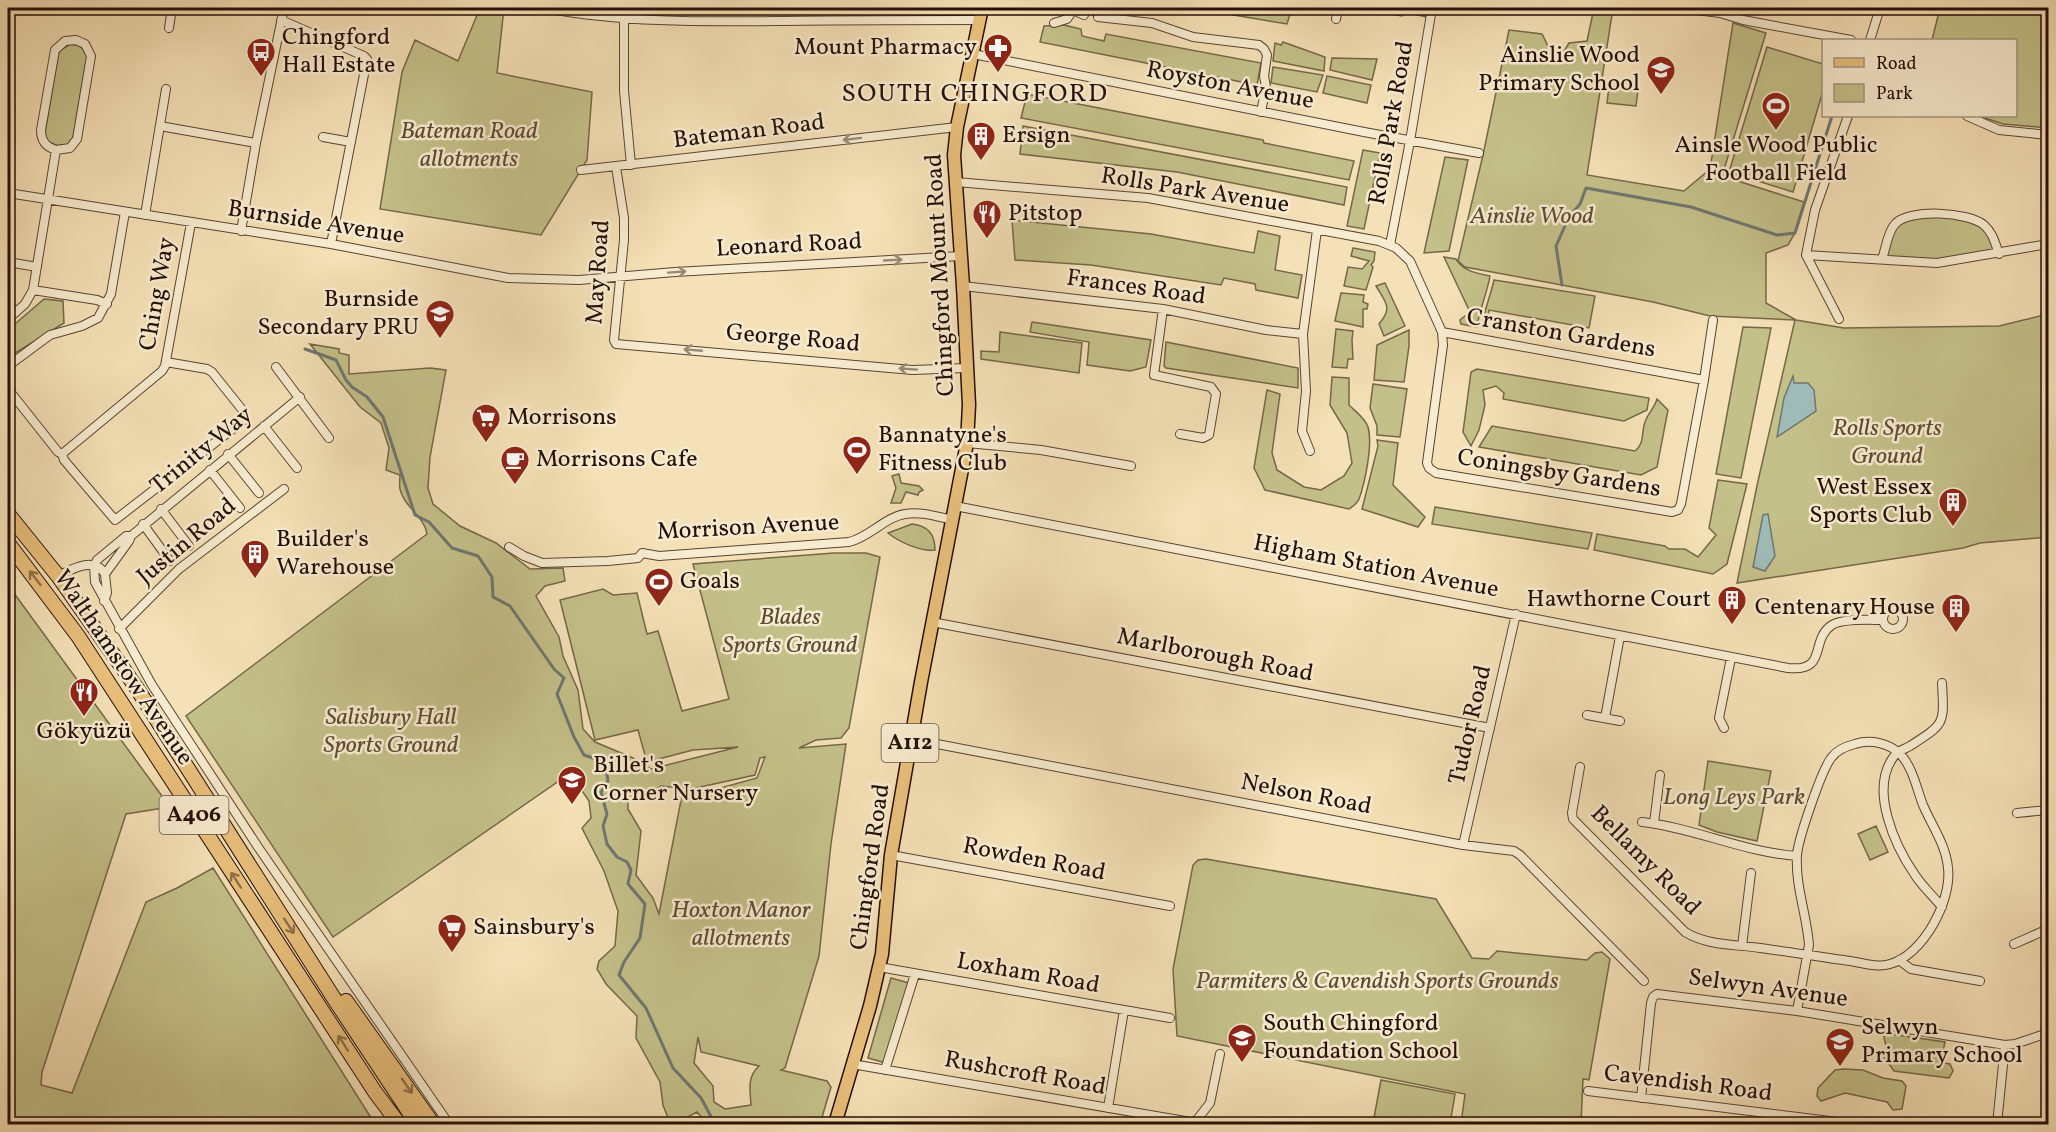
<svg xmlns="http://www.w3.org/2000/svg" width="2056" height="1132" font-family="Vollkorn,serif">
<rect width="100%" height="100%" fill="#f5e1b7"/>
<filter id="stains"><feTurbulence type="fractalNoise" baseFrequency=".00333" numOctaves="4"/><feColorMatrix values="0 0 0 0 .2 0 0 0 0 .09 0 0 0 0 .02 0 0 0 .5 -.17"/></filter>
<radialGradient id="worn" r=".72"><stop offset=".6" stop-color="#630" stop-opacity="0"/><stop offset="1" stop-color="#630" stop-opacity=".3"/></radialGradient>
<path fill="#c4c089" stroke="#756748" stroke-width="1.5" fill-rule="evenodd" d="M480,8H504L497,73L592,92L587,160L541,235L380,209L402,72L415,40L458,61Z
M1192,8H1292L1287,24Z
M1351,8H1428L1426,17L1403,11L1402,16Z
M1594,8H1613L1587,175L1684,191L1710,169L1733,23L1766,33L1722,176L1804,202L1795,233L1788,245L1766,253V303L1796,320L1844,328L1999,326L2048,314V537L1980,543L1963,548L1737,583L1758,481L1795,320L1710,316L1653,302L1465,267L1458,261L1483,155L1509,30L1542,34L1549,48L1563,53L1569,43L1587,41Z
M1940,8H2048V128L2003,124L1979,116H2016V40H1932Z
M1064,25L1081,29L1082,36L1104,41L1106,34L1261,63L1257,85L1040,42L1044,26Z
M1283,42L1325,57L1324,71L1273,61L1275,43L1281,45Z
M70,44C79,45 83,47 87,56L73,138L68,144L58,146L47,141L45,132L59,51Z
M1767,47L1823,64V91L1793,192L1729,172Z
M1332,58L1377,59L1372,80L1330,70Z
M1273,67L1323,75L1317,92L1271,83Z
M1327,76L1371,85L1367,103L1323,93Z
M1609,86L1638,90L1636,106L1607,103Z
M1027,94L1263,140L1264,143L1354,161L1349,180L1021,118Z
M1023,126L1347,187L1344,205L1177,172L1020,154Z
M1363,150L1380,153L1364,229L1347,226Z
M1445,157L1468,160L1449,251L1424,253Z
M1934,213L1983,224L1999,254L1937,263L1882,259L1895,224Z
M1012,220L1151,234L1254,253L1258,231L1280,236L1275,270L1302,275L1298,298L1256,290L1255,284L1224,278L1221,285L1091,265L1015,260Z
M1353,248L1375,252L1374,261L1371,265L1373,267L1366,290L1344,286L1348,267L1362,269L1369,261L1351,256Z
M1444,257L1456,259C1463,271 1476,273 1490,276C1487,294 1479,310 1477,327L1461,324L1460,320L1470,312Z
M1494,280L1595,296L1589,328L1489,310L1487,321H1483C1485,308 1491,294 1494,280Z
M1385,283L1405,326L1384,336L1379,324C1393,308 1386,303 1376,286Z
M1341,293L1364,295L1363,302L1368,304L1367,309H1363V327L1335,321Z
M44,299L63,301L64,323L12,355L8,356V330Z
M1032,322L1151,340L1146,367L1130,371L1087,365L1089,342L1030,332Z
M1743,327L1771,328L1741,478L1716,474Z
M1336,329L1353,331L1352,340L1353,359H1348L1347,368L1332,367Z
M1409,330V346L1404,382L1374,380L1377,345Z
M1000,332L1082,343L1079,373L981,359V351L999,352Z
M1166,342L1298,368V388L1166,368L1164,366Z
M310,344L339,349V353L349,355V374L430,368L446,370L430,457L428,488L433,504L460,526L496,543L530,569L563,568L565,581L545,586L536,596L559,637L563,656L578,690L583,729L595,742L633,758L651,769L738,747L693,750L647,762L638,730L595,740L560,600L603,589L613,595L637,593L647,634L658,631L682,711L729,699L693,564L834,553H866L880,557L849,728L841,738L816,740L799,748L846,744L831,844L819,956L785,1068L781,1070L827,1081L831,1087L820,1124H707L697,1112L682,1120L670,1123L663,1105L660,1082L636,1038L637,1016L606,984L597,969L599,961L615,946L618,911L604,871L582,828L591,818L589,801L574,779L572,772L333,937L186,716L427,534C425,517 404,507 400,489C399,485 400,479 400,475L386,470L389,448L381,423L360,407ZM765,757L757,778L695,795H682L659,914L653,898L636,875L641,831L628,809V799L645,797L661,786L691,789L755,775L760,758ZM698,1037L701,1052L759,1066C747,1077 750,1089 751,1105L725,1109L714,1102L713,1086L694,1063Z
M1477,369L1649,398L1647,410L1624,421L1503,399L1504,393L1496,386L1483,390L1485,405L1479,430L1471,446L1463,432L1471,372Z
M1332,377L1349,378V405C1356,412 1365,418 1368,427C1373,444 1365,483 1359,499C1357,504 1353,506 1349,509L1265,490L1254,468L1267,390L1280,394L1272,453L1277,470L1304,487L1321,490L1344,476L1352,463L1347,433L1330,405Z
M1373,384L1407,389L1400,437L1377,435V426L1370,408Z
M1657,399L1668,410L1657,467L1641,475L1479,447L1492,426L1635,451C1645,443 1641,433 1645,422C1648,413 1654,409 1657,399Z
M1377,440L1398,443L1393,485L1425,517L1418,527L1362,509L1378,446Z
M899,474L901,483L919,486L923,490L919,492L918,495L906,492L901,503H891L896,488L892,476Z
M1718,480L1747,484L1727,564L1713,574L1594,550L1597,534L1665,546L1669,549H1685L1698,557L1716,535L1709,528Z
M1435,507L1592,533L1588,549L1432,524Z
M912,524C928,526 935,534 935,550C921,552 899,542 888,533Z
M8,585L170,807L126,814L42,1072L41,1085L72,1093L146,902L177,888L213,868L375,1124H8Z
M1708,761L1771,771L1757,841L1717,832L1699,825Z
M1876,826L1888,852L1870,860L1858,834Z
M1206,859L1436,899L1472,958L1489,959L1497,951L1587,960L1595,953L1602,952L1610,959L1589,1080L1583,1079L1581,1124H1461L1465,1094L1177,1036L1173,969L1193,865L1198,860Z
M891,978L909,983L886,1063L868,1058Z
M1883,1033L1945,1042L1942,1056L1944,1063L1950,1064L1953,1071L1949,1078L1894,1071L1884,1057L1886,1046Z
M1843,1069L1863,1070L1883,1078L1902,1081L1906,1086L1902,1109L1893,1110L1887,1102L1845,1093L1821,1101L1817,1096L1818,1088L1835,1070Z
M1381,1080L1455,1094L1450,1124L1373,1123Z"/>
<path fill="#9fbbb7" stroke="#6f7670" stroke-width="1.5" d="M1793,376L1794,383H1808L1814,390L1816,411L1777,437L1784,398Z
M1768,514L1775,556L1765,571L1753,567L1763,515Z"/>
<g fill="none" stroke-linecap="round" stroke-linejoin="round">
<path stroke="#6f7670" stroke-width="3" d="M1562,285L1556,246L1569,217L1580,204L1586,188L1691,207L1777,235L1795,233L1832,116
M305,349L336,360L346,380L352,387L367,397L383,417L415,515L429,522L452,548L478,556L492,577L493,597L510,606L554,669L564,678L557,694L574,737L584,755L605,762L608,781L601,792L607,814L603,826L607,844L617,857L627,862L631,870L628,884L645,904L640,938L624,962L619,975L646,1008L673,1068L701,1098L715,1124"/>
<g stroke="#5a4332" stroke-width="10">
<path id="minor" d="M544,8C620,22 698,22 775,21C843,20 912,20 980,20
M1681,8L1720,13L1743,20L1851,40
M1098,17L1152,23L1193,37L1259,45L1264,49L1267,55L1264,76L1266,87L1261,112
M624,18V91L631,165
M1336,19L1338,8
M281,20L364,56L367,59L331,244
M1054,23L1067,19L1073,10L1084,15
M169,28L172,8
M76,40L85,44L91,56L77,139L70,148L56,150C46,147 41,141 41,130L55,50L65,41Z
M1870,40L1880,8
M973,54L1364,132L1479,153
M1967,116L1999,130L2048,135
M160,126L256,143
M323,137L351,142
M616,167L624,218V240L614,340L616,344L912,370L967,368
M581,170L957,127
M956,182L1148,198L1379,241L1396,248L1410,261L1442,332L1443,345L1427,463L1429,468L1436,473L1672,512L1678,510L1681,504L1704,380L1713,320
M8,193L331,244L508,278L579,280L675,272L961,256
M145,215L166,89
M241,231L256,143L284,8
M1390,245L1410,141L1432,8
M1806,255L1937,263L2048,244
M1882,259C1886,249 1887,233 1895,224C1909,208 1969,212 1984,225C1993,233 1995,243 1999,254
M8,262L37,267
M963,286L1163,309L1266,330L1303,334
M33,290L97,300L107,304
M1163,309L1154,375L1211,387L1216,394L1209,435L1203,438L1180,434
M8,319L25,304L33,290L56,150
M1839,319L1806,255L1815,210L1848,116
M1442,332L1704,380
M8,366L50,335L82,326L98,318L111,294L125,212
M276,367L329,438
M8,389L58,452L62,454L162,371L165,366L191,223
M300,397L131,536H126L97,560L94,566L95,582L152,685L258,847L449,1124
M264,426L297,468
M967,443L1041,450L1131,466
M1310,451L1302,431L1306,391L1303,334L1317,230
M62,454L64,460L115,520L243,421L244,412L212,372L207,369L166,362
M228,454L259,493
M210,470L240,508
M955,506L1788,668C1829,672 1809,640 1832,625C1843,618 1870,620 1883,620
M161,509L189,546
M143,524L170,561
M509,547L524,556L542,563L608,561L638,558L642,553L659,556L849,542C870,537 885,517 905,514C921,511 938,517 953,520
M58,576C72,569 94,556 105,574
M104,601L107,593L105,574L129,541L131,536
M1883 619a10 10 0 1 1 20 0a10 10 0 1 1-20 0Z
M932,622L1490,728
M119,629L179,569L284,489
M1587,715L1620,721
M1605,718L1620,636
M1724,728L1719,718L1731,658
M911,739L1463,845L1514,851L1520,855L1644,981
M1580,767L1572,813L1573,819L1685,932C1708,946 1734,944 1760,948C1790,952 1820,957 1850,961C1863,963 1878,968 1890,964C1923,955 1952,901 1948,868C1946,845 1932,826 1923,805C1917,790 1913,768 1901,755C1890,743 1870,739 1855,744C1847,746 1837,750 1832,757C1822,768 1798,840 1797,855C1795,885 1807,916 1809,945L1797,1011
M2017,813L2048,810
M1642,822C1695,828 1743,852 1797,856
M1654,823L1660,775
M1463,845L1516,614
M891,855L1170,906
M1942,907C1933,896 1922,886 1915,875C1895,846 1868,788 1895,755C1899,750 1905,749 1910,746C1946,723 1944,724 1942,683
M2014,944L2048,929
M1742,946L1751,873
M1899,960L1911,969L1980,981
M879,967L1170,1018
M852,1064L1191,1122L1196,1121L1210,1103L1220,1054
M885,1070L915,974
M1588,1091L1854,1124
M1641,1098L1651,1003L1653,997L1657,994L1797,1011L2005,1045L2015,1044L2048,1033
M1108,1108L1124,1010
M1997,1124L2005,1045
M2045,1124L2048,1123"/>
</g>
<g stroke="#260e06" stroke-width="15">
<path id="primary" d="M835,1124L870,1006L882,954L891,855L921,682L967,443L969,405L963,286L954,155L957,127L982,8"/>
</g>
<g stroke="#260e06" stroke-width="16">
<path id="trunk" d="M8,514L58,576L136,687L335,1000L417,1124
M8,543L78,636L375,1092L399,1124
M346,1001L433,1124"/>
</g>
<use href="#minor" stroke="#f8ecd0" stroke-width="8"/>
<use href="#primary" stroke="#eac07c" stroke-width="12"/>
<use href="#trunk" stroke="#eac07c" stroke-width="14"/>
</g>
<defs><path id="oneway-shaft" d="M-6 0H5M1.5-3L5.5 0L1.5 3" fill="none" stroke-width="1.6" stroke-linecap="round" stroke-linejoin="round" transform="scale(1.5)"/></defs>
<g stroke="#9a8875">
<use href="#oneway-shaft" transform="translate(852 139) rotate(173)"/>
<use href="#oneway-shaft" transform="translate(893 260) rotate(-3)"/>
<use href="#oneway-shaft" transform="translate(677 272) rotate(-4)"/>
<use href="#oneway-shaft" transform="translate(693 350) rotate(-175)"/>
<use href="#oneway-shaft" transform="translate(908 369) rotate(-176)"/>
</g>
<g stroke="#927047">
<use href="#oneway-shaft" transform="translate(35 578) rotate(-128)"/>
<use href="#oneway-shaft" transform="translate(236 880) rotate(-123)"/>
<use href="#oneway-shaft" transform="translate(289 926) rotate(57)"/>
<use href="#oneway-shaft" transform="translate(343 1043) rotate(-123)"/>
<use href="#oneway-shaft" transform="translate(407 1086) rotate(55)"/>
</g>
<defs>
<g id="pharmacy-pin" transform="scale(1.5)"><path d="M0 17L-7.5 6A9.5 9.5 0 1 1 7.5 6Z" fill="#8f2418" stroke="#f8ecd0"/><path d="M-2-6h4v4h4v4h-4v4h-4v-4h-4v-4h4Z" fill="#fff"/></g>
<g id="bus-pin" transform="scale(1.5)"><path d="M0 17L-7.5 6A9.5 9.5 0 1 1 7.5 6Z" fill="#8f2418" stroke="#f8ecd0"/><path d="M-5-6H5V4H4V6H2V4H-2V6H-4V4H-5ZM-3.5-4V0h7V-4ZM-3.5 1.2v1.5H-2V1.2ZM2 1.2v1.5H3.5V1.2Z" fill="#fff"/></g>
<g id="school-pin" transform="scale(1.5)"><path d="M0 17L-7.5 6A9.5 9.5 0 1 1 7.5 6Z" fill="#8f2418" stroke="#f8ecd0"/><path d="M0-5L7-2L0 1L-7-2ZM-4 1L0 2.5L4 1V4Q0 6-4 4Z" fill="#fff"/></g>
<g id="stadium-pin" transform="scale(1.5)"><path d="M0 17L-7.5 6A9.5 9.5 0 1 1 7.5 6Z" fill="#8f2418" stroke="#f8ecd0"/><path d="M0-5a6.5 5 0 1 0 0 10a6.5 5 0 1 0 0-10ZM-3.5-1.8h7v3.6h-7Z" fill="#fff"/></g>
<g id="building-pin" transform="scale(1.5)"><path d="M0 17L-7.5 6A9.5 9.5 0 1 1 7.5 6Z" fill="#8f2418" stroke="#f8ecd0"/><path d="M-4-6H4V6H1V3H-1V6H-4ZM-2.5-4.3h1.7v1.8h-1.7ZM.8-4.3h1.7v1.8H.8ZM-2.5-1h1.7V.8h-1.7ZM.8-1h1.7V.8H.8Z" fill="#fff"/></g>
<g id="restaurant-pin" transform="scale(1.5)"><path d="M0 17L-7.5 6A9.5 9.5 0 1 1 7.5 6Z" fill="#8f2418" stroke="#f8ecd0"/><path d="M-5-6h1v4h1v-4h1v4h1v-4h1v5L-1.5 .5V6h-2V.5L-5-1ZM5-6V6H3V1.5H1.5Q1.5-4 5-6Z" fill="#fff"/></g>
<g id="supermarket-pin" transform="scale(1.5)"><path d="M0 17L-7.5 6A9.5 9.5 0 1 1 7.5 6Z" fill="#8f2418" stroke="#f8ecd0"/><path d="M-6-5.5h2.5l.6 2H6L4.5 2H-2.5L-4.4-4H-6ZM-1.5 3.2a1.3 1.3 0 1 0 .1 0ZM3 3.2a1.3 1.3 0 1 0 .1 0Z" fill="#fff"/></g>
<g id="cafe-pin" transform="scale(1.5)"><path d="M0 17L-7.5 6A9.5 9.5 0 1 1 7.5 6Z" fill="#8f2418" stroke="#f8ecd0"/><path d="M-5.5-4.5H6V0H3Q3 3.5 0 3.5H-2.5Q-5.5 3.5-5.5 0ZM3-3.2v2h1.7v-2ZM-6 4.5H4V6H-6Z" fill="#fff"/></g>
</defs>
<g fill-rule="evenodd">
<use href="#pharmacy-pin" x="998" y="48"/>
<use href="#bus-pin" x="261" y="52"/>
<use href="#school-pin" x="1661" y="70"/>
<use href="#stadium-pin" x="1776" y="106"/>
<use href="#building-pin" x="981" y="136"/>
<use href="#restaurant-pin" x="987" y="214"/>
<use href="#school-pin" x="440" y="314"/>
<use href="#supermarket-pin" x="486" y="418"/>
<use href="#stadium-pin" x="857" y="450"/>
<use href="#cafe-pin" x="515" y="460"/>
<use href="#building-pin" x="1953" y="502"/>
<use href="#building-pin" x="255" y="554"/>
<use href="#stadium-pin" x="659" y="582"/>
<use href="#building-pin" x="1732" y="600"/>
<use href="#building-pin" x="1956" y="608"/>
<use href="#restaurant-pin" x="84" y="692"/>
<use href="#school-pin" x="572" y="780"/>
<use href="#supermarket-pin" x="452" y="928"/>
<use href="#school-pin" x="1242" y="1038"/>
<use href="#school-pin" x="1840" y="1042"/>
</g>
<g text-anchor="middle" dominant-baseline="central" stroke-width="5" stroke-linejoin="round" paint-order="stroke">
<g fill="#f8ecd0" stroke="#655143" stroke-width="1.5">
<rect x="881.5" y="724" width="57" height="38" rx="4.5"/>
<rect x="159.5" y="796" width="69" height="38" rx="4.5"/>
</g>
<g font-size="22" font-weight="bold" fill="#260e06">
<text x="910" y="743">A112</text>
<text x="194" y="815">A406</text>
</g>
<g font-size="24" fill="#260e06" stroke="#f8ecd0" text-anchor="start">
<text x="282" y="38">Chingford<tspan x="282" dy="28">Hall Estate</tspan></text>
<text x="977" y="48" text-anchor="end">Mount Pharmacy</text>
<text x="1640" y="56" text-anchor="end">Ainslie Wood<tspan x="1640" dy="28">Primary School</tspan></text>
<text x="1002" y="136">Ersign</text>
<text x="1776" y="146" text-anchor="middle">Ainsle Wood Public<tspan x="1776" dy="28">Football Field</tspan></text>
<text x="1008" y="214">Pitstop</text>
<text x="419" y="300" text-anchor="end">Burnside<tspan x="419" dy="28">Secondary PRU</tspan></text>
<text x="507" y="418">Morrisons</text>
<text x="878" y="436">Bannatyne's<tspan x="878" dy="28">Fitness Club</tspan></text>
<text x="536" y="460">Morrisons Cafe</text>
<text x="1932" y="488" text-anchor="end">West Essex<tspan x="1932" dy="28">Sports Club</tspan></text>
<text x="276" y="540">Builder's<tspan x="276" dy="28">Warehouse</tspan></text>
<text x="680" y="582">Goals</text>
<text x="1711" y="600" text-anchor="end">Hawthorne Court</text>
<text x="1935" y="608" text-anchor="end">Centenary House</text>
<text x="84" y="732" text-anchor="middle">Gökyüzü</text>
<text x="593" y="766">Billet's<tspan x="593" dy="28">Corner Nursery</tspan></text>
<text x="473" y="928">Sainsbury's</text>
<text x="1263" y="1024">South Chingford<tspan x="1263" dy="28">Foundation School</tspan></text>
<text x="1861" y="1028">Selwyn<tspan x="1861" dy="28">Primary School</tspan></text>
</g>
<g font-size="24" fill="#260e06" stroke="#f8ecd0">
<text transform="translate(1230 86) rotate(11)">Royston Avenue</text>
<text transform="translate(1392 123) rotate(-80)">Rolls Park Road</text>
<text transform="translate(749 132) rotate(-7)">Bateman Road</text>
<text transform="translate(1195 191) rotate(9)">Rolls Park Avenue</text>
<text transform="translate(316 223) rotate(9)">Burnside Avenue</text>
<text transform="translate(789 246) rotate(-3)">Leonard Road</text>
<text transform="translate(599 272) rotate(-86)">May Road</text>
<text transform="translate(941 275) rotate(-93)">Chingford Mount Road</text>
<text transform="translate(1136 288) rotate(8)">Frances Road</text>
<text transform="translate(158 294) rotate(-80)">Ching Way</text>
<text transform="translate(1561 334) rotate(10)">Cranston Gardens</text>
<text transform="translate(793 339) rotate(5)">George Road</text>
<text transform="translate(202 451) rotate(-39)">Trinity Way</text>
<text transform="translate(1559 474) rotate(9)">Coningsby Gardens</text>
<text transform="translate(748 528) rotate(-3)">Morrison Avenue</text>
<text transform="translate(187 542) rotate(-40)">Justin Road</text>
<text transform="translate(1376 567) rotate(11)">Higham Station Avenue</text>
<text transform="translate(1215 656) rotate(11)">Marlborough Road</text>
<text transform="translate(123 668) rotate(56)">Walthamstow Avenue</text>
<text transform="translate(1471 725) rotate(-77)">Tudor Road</text>
<text transform="translate(1306 795) rotate(11)">Nelson Road</text>
<text transform="translate(1034 860) rotate(11)">Rowden Road</text>
<text transform="translate(1645 861) rotate(45)">Bellamy Road</text>
<text transform="translate(871 867) rotate(-82)">Chingford Road</text>
<text transform="translate(1028 974) rotate(10)">Loxham Road</text>
<text transform="translate(1768 989) rotate(8)">Selwyn Avenue</text>
<text transform="translate(1025 1074) rotate(10)">Rushcroft Road</text>
<text transform="translate(1688 1084) rotate(7)">Cavendish Road</text>
</g>
<g font-size="24" font-style="italic" fill="#5d4c34" stroke="#f8ecd0">
<text x="469" y="132">Bateman Road<tspan x="469" dy="28">allotments</tspan></text>
<text x="1532" y="217">Ainslie Wood</text>
<text x="1887" y="429">Rolls Sports<tspan x="1887" dy="28">Ground</tspan></text>
<text x="790" y="618">Blades<tspan x="790" dy="28">Sports Ground</tspan></text>
<text x="391" y="718">Salisbury Hall<tspan x="391" dy="28">Sports Ground</tspan></text>
<text x="1734" y="798">Long Leys Park</text>
<text x="741" y="911">Hoxton Manor<tspan x="741" dy="28">allotments</tspan></text>
<text x="1377" y="982">Parmiters &amp; Cavendish Sports Grounds</text>
</g>
<g font-size="26" letter-spacing="1.5" fill="#260e06" stroke="#f8ecd0">
<text x="975" y="94">SOUTH CHINGFORD</text>
</g>
</g>
<rect width="2056" height="1132" fill="none" stroke="#f5e1b7" stroke-width="30"/>
<rect x="9" y="9" width="2038" height="1114" fill="none" stroke="#260e06" stroke-width="3"/>
<rect x="15" y="15" width="2026" height="1102" fill="none" stroke="#260e06" stroke-width="1.5"/>
<rect x="1822" y="39" width="195" height="78" fill="#f8ecd0" stroke="#a4937f" stroke-width="1.5"/>
<rect x="1834" y="58" width="30" height="9" fill="#eac07c" stroke="#a4937f" stroke-width="1.5"/>
<text x="1876" y="69" font-size="18" fill="#260e06">Road</text>
<rect x="1834" y="84" width="30" height="18" fill="#c4c089" stroke="#a4937f" stroke-width="1.5"/>
<text x="1876" y="99" font-size="18" fill="#260e06">Park</text>
<rect width="100%" height="100%" filter="url(#stains)"/>
<rect width="100%" height="100%" fill="url(#worn)"/>
</svg>
